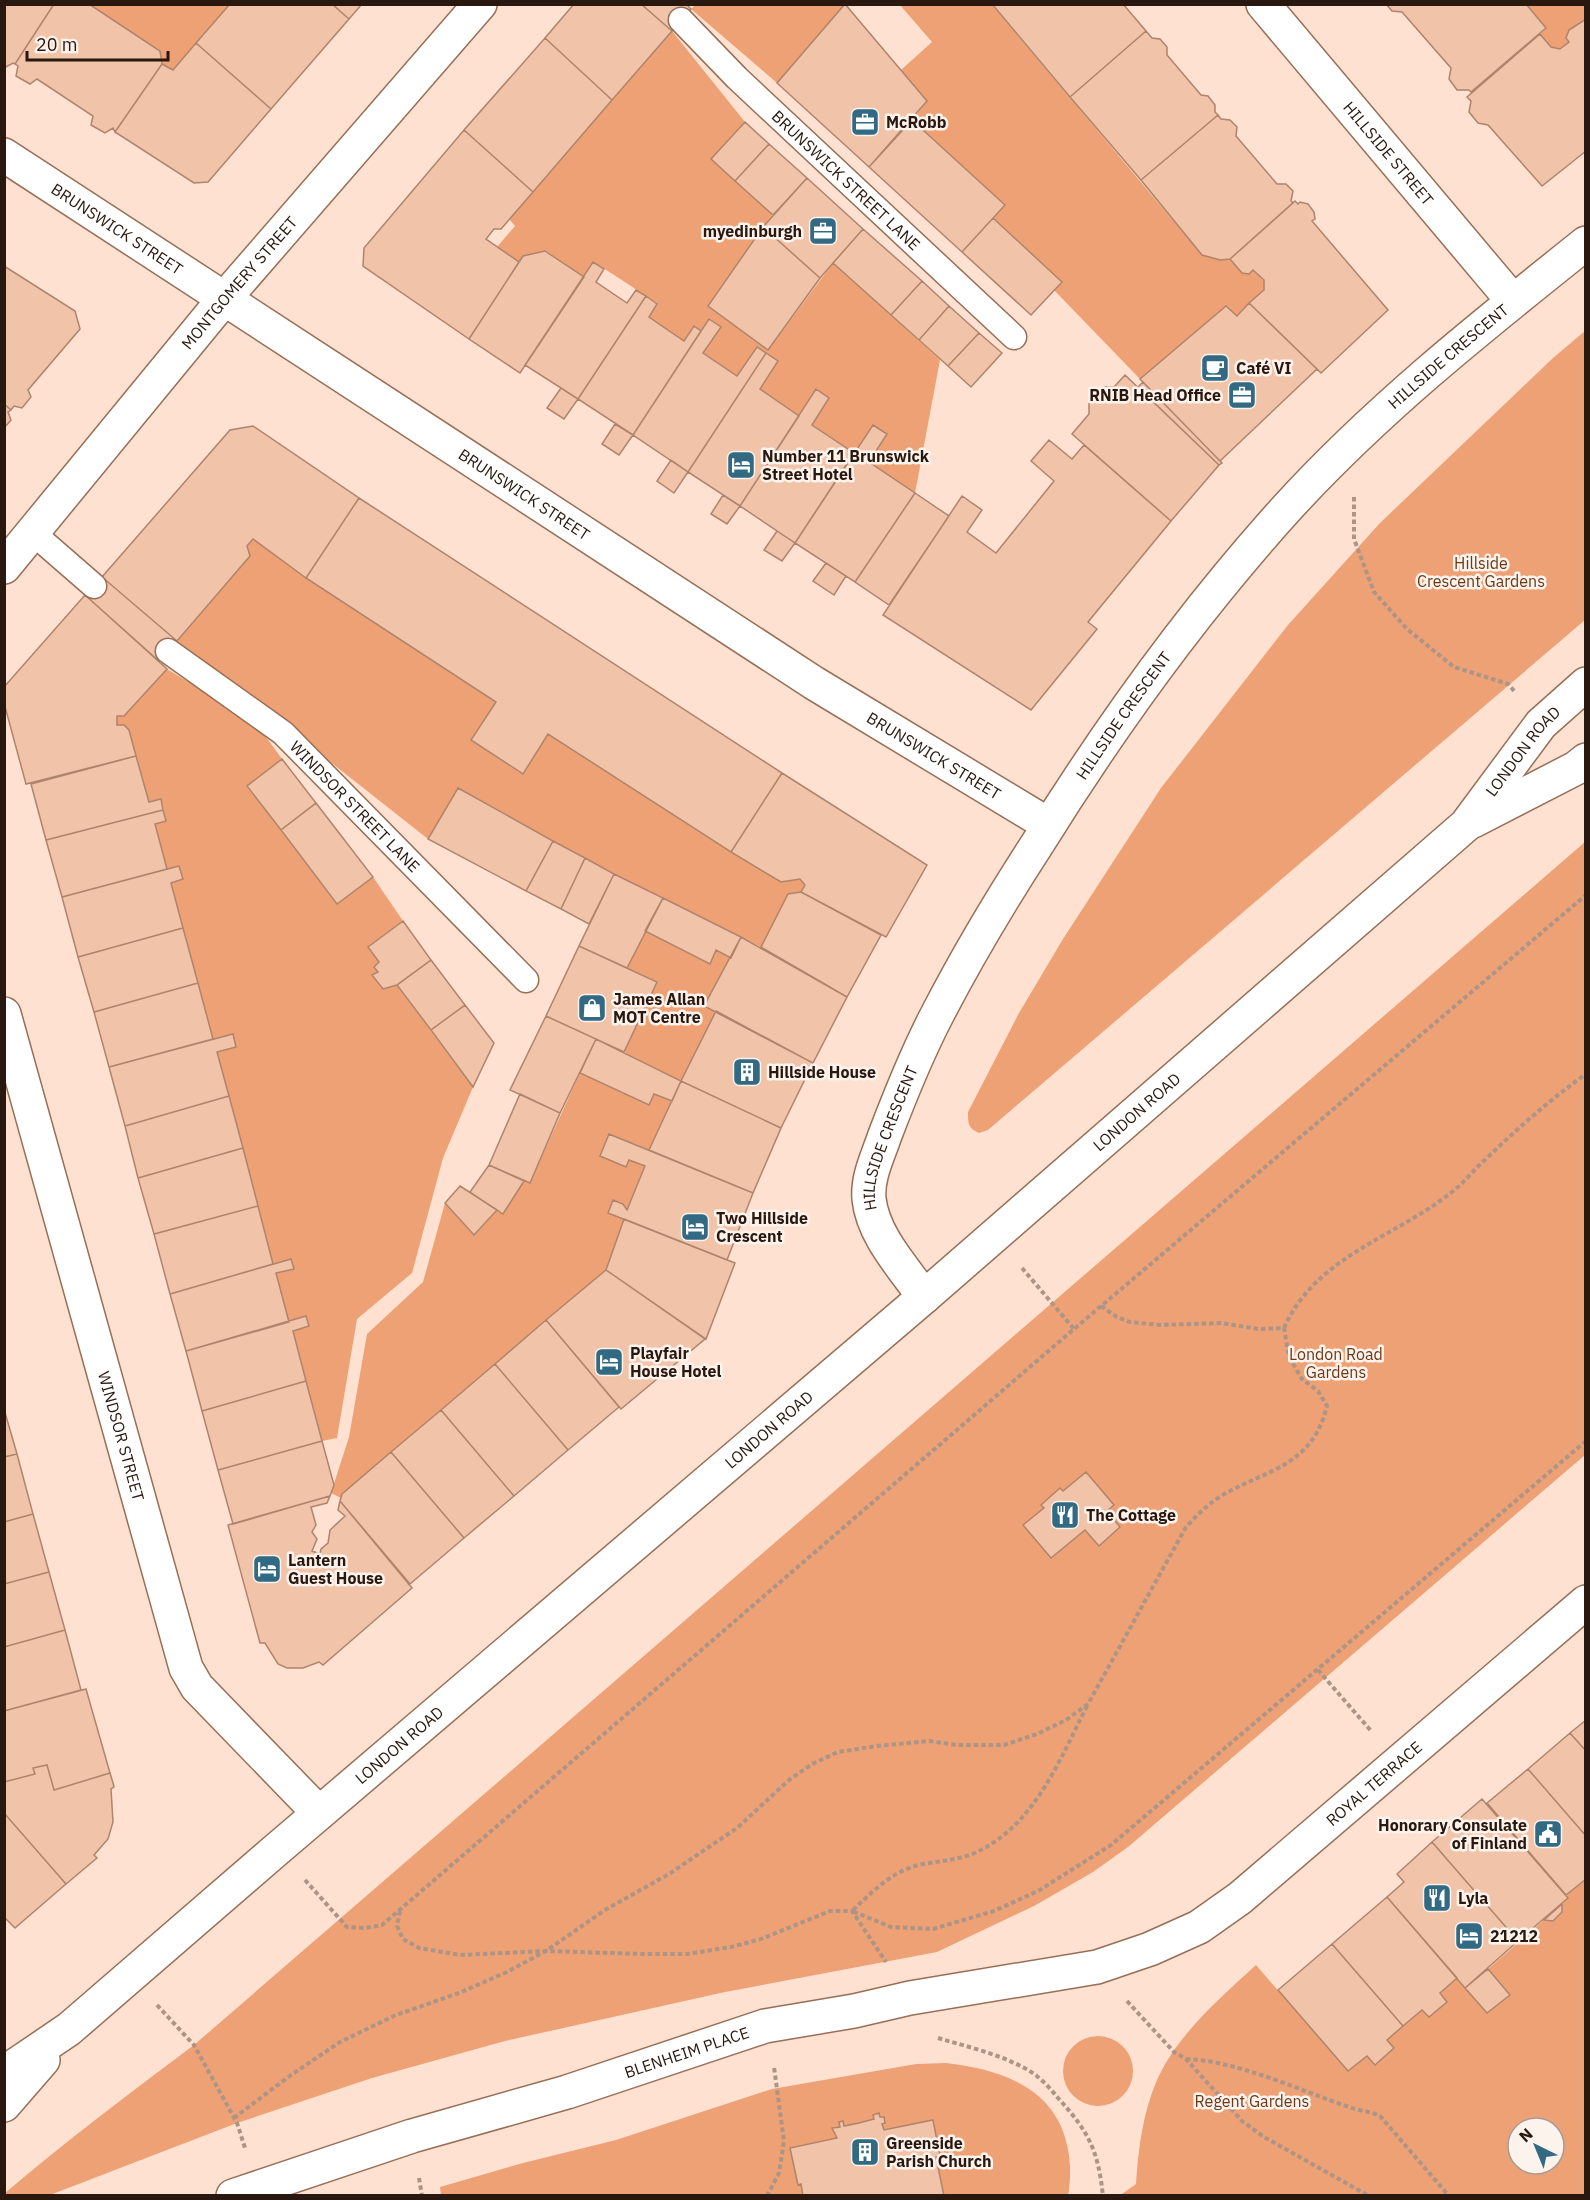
<svg xmlns="http://www.w3.org/2000/svg" width="1590" height="2200" font-family="'IBM Plex Sans',sans-serif">
<rect width="100%" height="100%" fill="#fee1d1"/>
<path fill="#eea174" fill-rule="evenodd" d="M696,4H844V5L777,83L691,9Z
M89,5H230L173,70L162,64L160,50Z
M900,5H992L1202,255L1220,260L1230,259L1242,273L1249,274L1253,270L1264,280V290L1237,316L1225,307L1140,379L1054,290L1062,282L993,218L1005,205L912,120L927,101L901,70L932,42Z
M1526,5H1585V19L1569,30V42L1560,49L1551,47L1540,34L1546,28Z
M672,31L745,122L773,215L763,227L708,306L769,349L833,263L940,360L915,493L869,462L887,434L873,425L854,453L760,389L777,361L757,347L737,376L703,353L721,327L701,331L694,327L684,341L649,317L657,303L594,262L584,277L546,251L524,256L519,262L497,247L515,226L509,219Z
M1585,331V620L988,1130L979,1133C968,1128 968,1123 968,1112L1019,1013L1063,939L1161,788L1288,625L1380,523L1553,358Z
M253,539L306,578L496,702L471,740L522,774L548,734L731,852L781,882L800,879L805,885L801,892L788,894L761,947L614,874L458,789L428,839L177,641L250,556L247,546Z
M167,669L255,722L282,759L248,786L337,904L373,877L403,921L368,946L379,962L374,967L378,972L372,975L383,989L397,985L473,1087L443,1158L412,1273L357,1319L337,1438L322,1441L293,1331L309,1326L305,1316L289,1322L276,1273L293,1269L291,1259L273,1264L217,1052L236,1047L232,1034L213,1039L171,883L183,879L179,866L167,869L155,824L166,821L161,799L149,802L129,730L124,725H117V716H124Z
M1585,842V1455L1128,1847L1093,1872L1034,1906L937,1952L725,1992L505,2041L372,2078L237,2123L50,2195L5,2196V2193C66,2141 130,2093 194,2045Z
M645,931L710,964L716,950L731,958L704,1005L716,1011L681,1081L624,1052L657,983L627,968Z
M580,1073L648,1105L654,1094L672,1101L649,1150L609,1134L600,1156L626,1167L629,1160L645,1166L627,1210L613,1200L608,1212L624,1219L606,1270L342,1494L341,1498L331,1493L349,1437L367,1334L423,1282L445,1203L474,1235L497,1210L503,1214L524,1181L530,1182Z
M1585,1879V2195L1119,2196L1136,2184C1138,2150 1143,2112 1157,2080C1177,2035 1220,1998 1256,1965L1348,2071L1422,2010L1429,2017L1446,2002L1440,1993L1457,1978L1487,2013L1510,1994L1488,1969L1544,1920L1553,1921L1562,1912V1904L1568,1898L1566,1895ZM1518,2128H1554V2164H1518Z
M1063 2071a35 35 0 1 1 70 0a35 35 0 1 1-70 0Z
M946,2063C999,2069 1055,2087 1067,2145C1071,2162 1071,2178 1068,2196H441L440,2187L523,2163L616,2140L772,2089L916,2064Z"/>
<path fill="#f1c3a9" stroke="#af846c" stroke-width="1.5" d="M4,4H54L15,64L13,63L4,68Z
M54,4H89L160,51L162,64L115,132L113,128L105,133L91,125L93,116L37,79L30,84L16,76L18,66L15,64Z
M230,4H332L349,19L271,109L196,43Z
M332,4H362L349,19Z
M574,4H641L672,31L612,100L545,38Z
M641,4H686L691,9L672,31Z
M845,4L927,101L869,167L777,83Z
M992,4H1123L1146,31L1070,97Z
M1386,4H1526L1546,28L1471,92L1469,90H1457L1449,79L1451,68L1402,12L1392,11Z
M1586,19V151L1542,186L1488,125L1478,123L1469,112L1471,101L1467,97L1540,34L1551,47L1560,49L1569,42L1566,38L1569,30Z
M1146,31L1152,38L1160,39L1167,47V55L1201,95L1208,96L1215,105V112L1218,115L1141,180L1070,97Z
M545,38L612,100L533,192L464,130Z
M196,43L271,109L208,182L194,183L115,132L162,64L173,70Z
M1218,115L1221,119L1230,120L1237,127L1236,136L1277,184H1286L1293,191L1291,201L1293,203L1230,259L1220,260L1202,255L1141,180Z
M912,120L1005,205L962,252L869,167Z
M745,122L769,144L735,181L711,159Z
M464,130L533,192L501,229H494L486,239L519,262L469,339L363,266L364,248Z
M769,144L807,178L773,215L735,181Z
M807,178L863,229L820,278L763,227Z
M1295,201L1298,204L1300,202L1308,204L1314,212L1315,219L1312,221L1388,310L1321,373L1249,303L1264,290V280L1253,270L1249,274L1242,273L1230,259Z
M993,218L1062,282L1031,315L962,252Z
M763,227L820,278L768,350L708,306Z
M863,229L922,281L891,315L833,263Z
M545,251L584,277L520,373L469,339L523,256Z
M593,262L604,269L596,282L627,303L636,290L646,296L578,399L525,365Z
M4,266L75,311L80,329L28,390L31,397L22,408L14,406L11,410L4,404Z
M922,281L949,306L919,340L891,315Z
M646,296L657,304L649,317L684,341L694,326L701,331L633,435L578,399Z
M1249,303L1317,369L1220,461L1140,379L1226,306L1237,316Z
M949,306L979,333L948,366L919,340Z
M709,319L721,327L703,353L737,376L757,347L766,353L688,472L633,435Z
M979,333L1002,353L971,387L948,366Z
M766,353L778,361L760,389L799,416L740,506L688,472Z
M1125,375L1219,465L1171,521L1072,434L1089,414V403L1095,393L1105,387H1114Z
M1143,382L1220,461L1222,463L1219,465L1138,387Z
M561,388L578,399L564,419L547,408Z
M816,389L829,398L812,425L854,453L795,543L740,506Z
M4,404L11,410L8,412L11,420L4,428Z
M615,424L633,435L619,455L602,444Z
M873,425L887,434L869,462L915,493L855,582L795,543Z
M253,426L359,498L306,578L253,539L247,546L250,556L177,641L102,577L230,430Z
M1049,440L1072,459L1084,445L1171,521L1088,622L1097,629L1031,710L883,615L962,496L982,510L967,532L996,553L1054,481L1031,461Z
M671,460L688,472L674,493L657,481Z
M915,493L949,516L889,605L855,582Z
M723,495L740,506L727,524L711,514Z
M359,498L782,773L731,852L548,734L523,774L471,740L496,702L306,578Z
M777,531L795,543L782,561L764,550Z
M826,563L846,576L834,595L813,581Z
M102,577L177,641L160,662L85,595Z
M85,595L167,669L124,716H117V725H124L129,730L136,756L26,784L4,703V687Z
M136,756L149,802L161,799L163,810L46,840L31,784Z
M282,759L316,803L281,830L247,786Z
M782,773L927,865L886,937L801,892L805,885L800,879L781,882L731,852Z
M458,788L553,841L526,891L428,839Z
M316,803L373,877L337,904L281,830Z
M163,810L166,821L155,824L167,869L62,897L46,840Z
M553,841L585,858L561,909L526,891Z
M585,858L614,874L589,924L561,909Z
M179,866L183,879L171,883L183,928L78,957L62,897Z
M614,874L663,898L627,968L579,946Z
M801,892L881,935L847,997L761,947L788,894Z
M663,898L741,937L731,958L716,950L710,964L645,931Z
M403,921L431,960L397,985L383,989L372,975L378,972L374,967L379,962L368,947Z
M183,928L198,983L94,1012L78,957Z
M741,937L847,997L813,1063L704,1006Z
M579,946L657,982L624,1052L546,1016Z
M431,960L465,1005L431,1030L397,985Z
M198,983L213,1039L109,1067L94,1012Z
M465,1005L494,1043L473,1087L431,1030Z
M716,1011L813,1063L781,1128L681,1081Z
M546,1016L596,1039L560,1113L510,1090Z
M233,1034L236,1047L217,1052L229,1096L125,1126L109,1067Z
M596,1039L681,1081L672,1101L654,1094L649,1105L580,1073Z
M681,1081L781,1128L753,1193L649,1150Z
M520,1094L560,1113L530,1183L489,1165Z
M229,1096L243,1148L138,1178L125,1126Z
M609,1134L753,1193L727,1260L608,1213L613,1200L623,1204L627,1210L645,1166L629,1160L626,1167L600,1156Z
M243,1148L258,1206L154,1234L138,1178Z
M489,1165L524,1181L503,1214L470,1192Z
M460,1186L497,1210L474,1235L445,1203Z
M258,1206L273,1264L170,1294L154,1234Z
M624,1219L735,1263L706,1339L606,1270Z
M291,1259L294,1269L276,1273L289,1322L186,1351L170,1294Z
M606,1270L705,1339L621,1409L546,1320Z
M306,1316L309,1326L293,1331L306,1381L202,1411L186,1351Z
M546,1320L619,1407L568,1450L495,1364Z
M495,1364L568,1450L514,1496L441,1410Z
M306,1381L322,1441L218,1470L202,1411Z
M4,1409L17,1454L4,1457Z
M441,1410L514,1496L464,1538L391,1452Z
M322,1441L334,1485L330,1496L233,1524L218,1470Z
M391,1452L464,1538L410,1584L340,1501L342,1494Z
M17,1454L33,1514L4,1522V1457Z
M1086,1472L1114,1505L1107,1511L1120,1527L1099,1546L1085,1530L1051,1558L1023,1525L1044,1508L1041,1505L1051,1496L1060,1488L1063,1491Z
M330,1496L327,1503L311,1507L316,1525L312,1532L317,1539L312,1551L320,1554L321,1549L328,1543L330,1530L345,1516L338,1510L340,1501L412,1588L323,1665L319,1662L303,1668H287L278,1664L265,1643H260L228,1525Z
M33,1514L49,1572L4,1584V1522Z
M49,1572L65,1630L4,1647V1584Z
M65,1630L81,1690L4,1711V1647Z
M86,1689L110,1773L54,1790L47,1765L33,1768L35,1774L4,1782V1711Z
M1586,1720V1751L1570,1733Z
M1570,1733L1586,1751V1836L1528,1769Z
M47,1765L54,1790L110,1773L113,1783L114,1787L111,1789L113,1822L108,1839L94,1855L97,1858L66,1884L4,1813V1782L35,1774L33,1768Z
M1528,1769L1586,1836V1879L1566,1895L1487,1803Z
M1482,1799L1568,1898L1518,1941L1432,1842Z
M4,1813L66,1884L15,1928L4,1917Z
M1432,1842L1518,1941L1465,1988L1387,1897L1404,1882L1397,1874Z
M1387,1897L1457,1978L1440,1993L1447,2002L1429,2017L1422,2010L1403,2026L1332,1944Z
M1562,1904V1912L1553,1921L1544,1920Z
M1332,1944L1403,2026L1387,2040L1394,2048L1375,2065L1367,2056L1348,2071L1278,1990Z
M1488,1969L1510,1995L1487,2013L1465,1988Z
M879,2113L880,2117H884L885,2123L882,2124L884,2130L933,2120L940,2156L936,2157L944,2196H803L801,2184L798,2185L790,2148L837,2138L832,2128L840,2127L839,2122L843,2121L844,2126L859,2123L874,2119L873,2115Z"/>
<g fill="none" stroke-linecap="round" stroke-linejoin="round">
<g stroke="#986e56" stroke-width="27">
<g id="service">
<path id="s1" d="M681,20L737,78L1014,337"/>
<path d="M33,533L94,586"/>
<path id="s2" d="M168,651L283,733L526,980"/>
</g>
</g>
<g stroke="#986e56" stroke-width="36">
<g id="minor">
<path id="s3" d="M1263,4L1513,301"/>
<path id="s4" d="M4,155L814,683L1049,825"/>
<path id="s5" d="M4,567L224,299L480,4"/>
<path id="s6" d="M4,1014L186,1668L197,1687L319,1813"/>
<path id="s7" d="M924,1297C904,1268 873,1236 869,1199C867,1177 878,1156 885,1135C901,1093 917,1053 938,1013C968,955 1001,900 1036,846C1110,727 1192,613 1286,509C1376,410 1482,326 1586,243"/>
<path id="s8" d="M233,2196L412,2136L567,2092L765,2026L854,2011L910,1998L1097,1967L1150,1949L1199,1927L1240,1898L1586,1602"/>
</g>
</g>
<g stroke="#986e56" stroke-width="36">
<g id="secondary">
<path d="M1473,821L1576,768L1586,760"/>
<path id="s9" d="M4,2073L69,2029L276,1850L924,1297L1466,825L1541,724L1586,684"/>
<path d="M4,2105L43,2060"/>
</g>
</g>
<path stroke="#ac9487" stroke-width="4" stroke-dasharray="4.5 3" stroke-linecap="butt" d="M1354,497V539L1374,592L1407,629L1454,667L1508,684L1516,693
M1022,1268L1074,1329
M1284,1328C1316,1256 1394,1238 1452,1192C1465,1182 1475,1168 1488,1157C1519,1127 1551,1099 1586,1074
M1318,1670L1372,1732
M1087,1706C1059,1761 1033,1829 972,1854C956,1860 940,1861 923,1864C893,1870 873,1891 852,1911L891,1927L933,1929L994,1911L1038,1891L1111,1845L1586,1441
M305,1880L347,1927L365,1928L382,1925L1074,1329L1586,895
M400,1911L397,1926L403,1939L419,1948L460,1955L546,1951L644,1954H687L731,1947L761,1939L830,1911H852L886,1962
M1127,2001L1174,2052L1186,2059L1242,2121L1264,2137L1369,2196
M157,2005L194,2045L237,2123L245,2148
M938,2038C968,2047 1000,2054 1028,2070C1040,2077 1050,2088 1058,2098C1089,2132 1098,2150 1103,2196
M1186,2059C1238,2061 1299,2090 1349,2107C1359,2111 1370,2111 1380,2116L1449,2196
M234,2118L291,2075L340,2042L396,2015L459,1993L507,1972L546,1951L605,1910L669,1874L737,1828L789,1780L812,1764L838,1752L877,1746L929,1741L957,1745H1004L1037,1734L1066,1720L1088,1704L1186,1527C1197,1515 1207,1505 1221,1496C1267,1469 1312,1467 1327,1406L1318,1391L1302,1379L1289,1357L1284,1328L1258,1329L1221,1323L1160,1325L1130,1322L1117,1317L1101,1306
M419,2178L422,2196
M767,2196L779,2173L784,2141L774,2067"/>
<use href="#service" stroke="#fff" stroke-width="24"/>
<use href="#minor" stroke="#fff" stroke-width="33"/>
<use href="#secondary" stroke="#fff" stroke-width="33"/>
</g>
<defs>
<g id="office-square" transform="scale(1.5)"><rect x="-9" y="-9" width="18" height="18" rx="4" fill="#326a84" stroke="#fcf3ed"/><path d="M-6-3h4V-5.5h4V-3h4V5H-6ZM-1-4.5V-3h2v-1.5ZM-6 0V1H6V0Z" fill="#fff"/></g>
<g id="cafe-square" transform="scale(1.5)"><rect x="-9" y="-9" width="18" height="18" rx="4" fill="#326a84" stroke="#fcf3ed"/><path d="M-5.5-4.5H6V0H3Q3 3.5 0 3.5H-2.5Q-5.5 3.5-5.5 0ZM3-3.2v2h1.7v-2ZM-6 4.5H4V6H-6Z" fill="#fff"/></g>
<g id="hotel-square" transform="scale(1.5)"><rect x="-9" y="-9" width="18" height="18" rx="4" fill="#326a84" stroke="#fcf3ed"/><path d="M-6-4.5h1.5V1H6V5H4.5V3h-9V5H-6ZM-4 0a1.8 1.8 0 1 1 3.6 0ZM.5 0V-2.5h3Q6-2.5 6 0Z" fill="#fff"/></g>
<g id="shop-square" transform="scale(1.5)"><rect x="-9" y="-9" width="18" height="18" rx="4" fill="#326a84" stroke="#fcf3ed"/><path d="M-5-2.5h2.3a2.7 3.5 0 0 1 5.4 0H5L5.5 6h-11ZM-1.5-2.5h3a1.5 2.3 0 0 0-3 0Z" fill="#fff"/></g>
<g id="building-square" transform="scale(1.5)"><rect x="-9" y="-9" width="18" height="18" rx="4" fill="#326a84" stroke="#fcf3ed"/><path d="M-4-6H4V6H1V3H-1V6H-4ZM-2.5-4.3h1.7v1.8h-1.7ZM.8-4.3h1.7v1.8H.8ZM-2.5-1h1.7V.8h-1.7ZM.8-1h1.7V.8H.8Z" fill="#fff"/></g>
<g id="restaurant-square" transform="scale(1.5)"><rect x="-9" y="-9" width="18" height="18" rx="4" fill="#326a84" stroke="#fcf3ed"/><path d="M-5-6h1v4h1v-4h1v4h1v-4h1v5L-1.5 .5V6h-2V.5L-5-1ZM5-6V6H3V1.5H1.5Q1.5-4 5-6Z" fill="#fff"/></g>
<g id="civic-square" transform="scale(1.5)"><rect x="-9" y="-9" width="18" height="18" rx="4" fill="#326a84" stroke="#fcf3ed"/><path d="M-.6-6.5H3V-4.5H.6V-3L4-1V1h2V6H-6V1h2V-1L-.6-3ZM-1.2 2.5V6h2.4V2.5Z" fill="#fff"/></g>
</defs>
<g fill-rule="evenodd">
<use href="#office-square" x="865" y="122"/>
<use href="#office-square" x="823" y="231"/>
<use href="#cafe-square" x="1215" y="368"/>
<use href="#office-square" x="1242" y="395"/>
<use href="#hotel-square" x="741" y="465"/>
<use href="#shop-square" x="592" y="1008"/>
<use href="#building-square" x="747" y="1072"/>
<use href="#hotel-square" x="695" y="1227"/>
<use href="#hotel-square" x="609" y="1362"/>
<use href="#restaurant-square" x="1065" y="1515"/>
<use href="#hotel-square" x="267" y="1569"/>
<use href="#civic-square" x="1548" y="1834"/>
<use href="#restaurant-square" x="1437" y="1898"/>
<use href="#hotel-square" x="1469" y="1936"/>
<use href="#building-square" x="865" y="2152"/>
</g>
<g text-anchor="middle" dominant-baseline="central" stroke-width="5" stroke-linejoin="round" paint-order="stroke">
<g font-size="16" font-weight="bold" fill="#29180f" stroke="#fcf3ed" text-anchor="start">
<text x="886" y="122">McRobb</text>
<text x="802" y="231" text-anchor="end">myedinburgh</text>
<text x="1236" y="368">Café VI</text>
<text x="1221" y="395" text-anchor="end">RNIB Head Office</text>
<text x="762" y="456">Number 11 Brunswick<tspan x="762" dy="18">Street Hotel</tspan></text>
<text x="613" y="999">James Allan<tspan x="613" dy="18">MOT Centre</tspan></text>
<text x="768" y="1072">Hillside House</text>
<text x="716" y="1218">Two Hillside<tspan x="716" dy="18">Crescent</tspan></text>
<text x="630" y="1353">Playfair<tspan x="630" dy="18">House Hotel</tspan></text>
<text x="1086" y="1515">The Cottage</text>
<text x="288" y="1560">Lantern<tspan x="288" dy="18">Guest House</tspan></text>
<text x="1527" y="1825" text-anchor="end">Honorary Consulate<tspan x="1527" dy="18">of Finland</tspan></text>
<text x="1458" y="1898">Lyla</text>
<text x="1490" y="1936">21212</text>
<text x="886" y="2143">Greenside<tspan x="886" dy="18">Parish Church</tspan></text>
</g>
<g font-size="16" fill="#29180f" stroke="#fcf3ed">
<text stroke="none"><textPath href="#s3" startOffset="195">HILLSIDE STREET</textPath></text>
<text stroke="none"><textPath href="#s1" startOffset="230">BRUNSWICK STREET LANE</textPath></text>
<text stroke="none"><textPath href="#s4" startOffset="135">BRUNSWICK STREET</textPath></text>
<text stroke="none"><textPath href="#s5" startOffset="369">MONTGOMERY STREET</textPath></text>
<text stroke="none"><textPath href="#s7" startOffset="1150">HILLSIDE CRESCENT</textPath></text>
<text stroke="none"><textPath href="#s4" startOffset="621">BRUNSWICK STREET</textPath></text>
<text stroke="none"><textPath href="#s7" startOffset="664">HILLSIDE CRESCENT</textPath></text>
<text stroke="none"><textPath href="#s9" startOffset="2016">LONDON ROAD</textPath></text>
<text stroke="none"><textPath href="#s4" startOffset="1107">BRUNSWICK STREET</textPath></text>
<text stroke="none"><textPath href="#s2" startOffset="244">WINDSOR STREET LANE</textPath></text>
<text stroke="none"><textPath href="#s9" startOffset="1486">LONDON ROAD</textPath></text>
<text stroke="none"><textPath href="#s7" startOffset="178">HILLSIDE CRESCENT</textPath></text>
<text stroke="none"><textPath href="#s9" startOffset="1000">LONDON ROAD</textPath></text>
<text stroke="none"><textPath href="#s6" startOffset="438">WINDSOR STREET</textPath></text>
<text stroke="none"><textPath href="#s9" startOffset="514">LONDON ROAD</textPath></text>
<text stroke="none"><textPath href="#s8" startOffset="1232">ROYAL TERRACE</textPath></text>
<text stroke="none"><textPath href="#s8" startOffset="476">BLENHEIM PLACE</textPath></text>
</g>
<g font-size="16" fill="#6c3817" stroke="#fcf3ed">
<text x="1481" y="563">Hillside<tspan x="1481" dy="18">Crescent Gardens</tspan></text>
<text x="1336" y="1354">London Road<tspan x="1336" dy="18">Gardens</tspan></text>
<text x="1252" y="2101">Regent Gardens</text>
</g>
</g>
<rect width="1590" height="2200" fill="none" stroke="#29180f" stroke-width="12"/>
<g transform="translate(1536 2146) rotate(317)"><circle r="28" fill="#fcf3ed" stroke="#a89b94" stroke-width="1.5"/>
<path d="M0-4.5L10 22L0 15L-10 22Z" fill="#326a84"/>
<text y="-9" font-size="16" font-weight="bold" text-anchor="middle" fill="#29180f">N</text>
</g>
<path d="M27 51v9h141v-9" fill="none" stroke="#29180f" stroke-width="3"/>
<text x="36" y="51" font-size="18" fill="#29180f" stroke="#fcf3ed" stroke-width="4.5" paint-order="stroke">20 m</text>
</svg>
